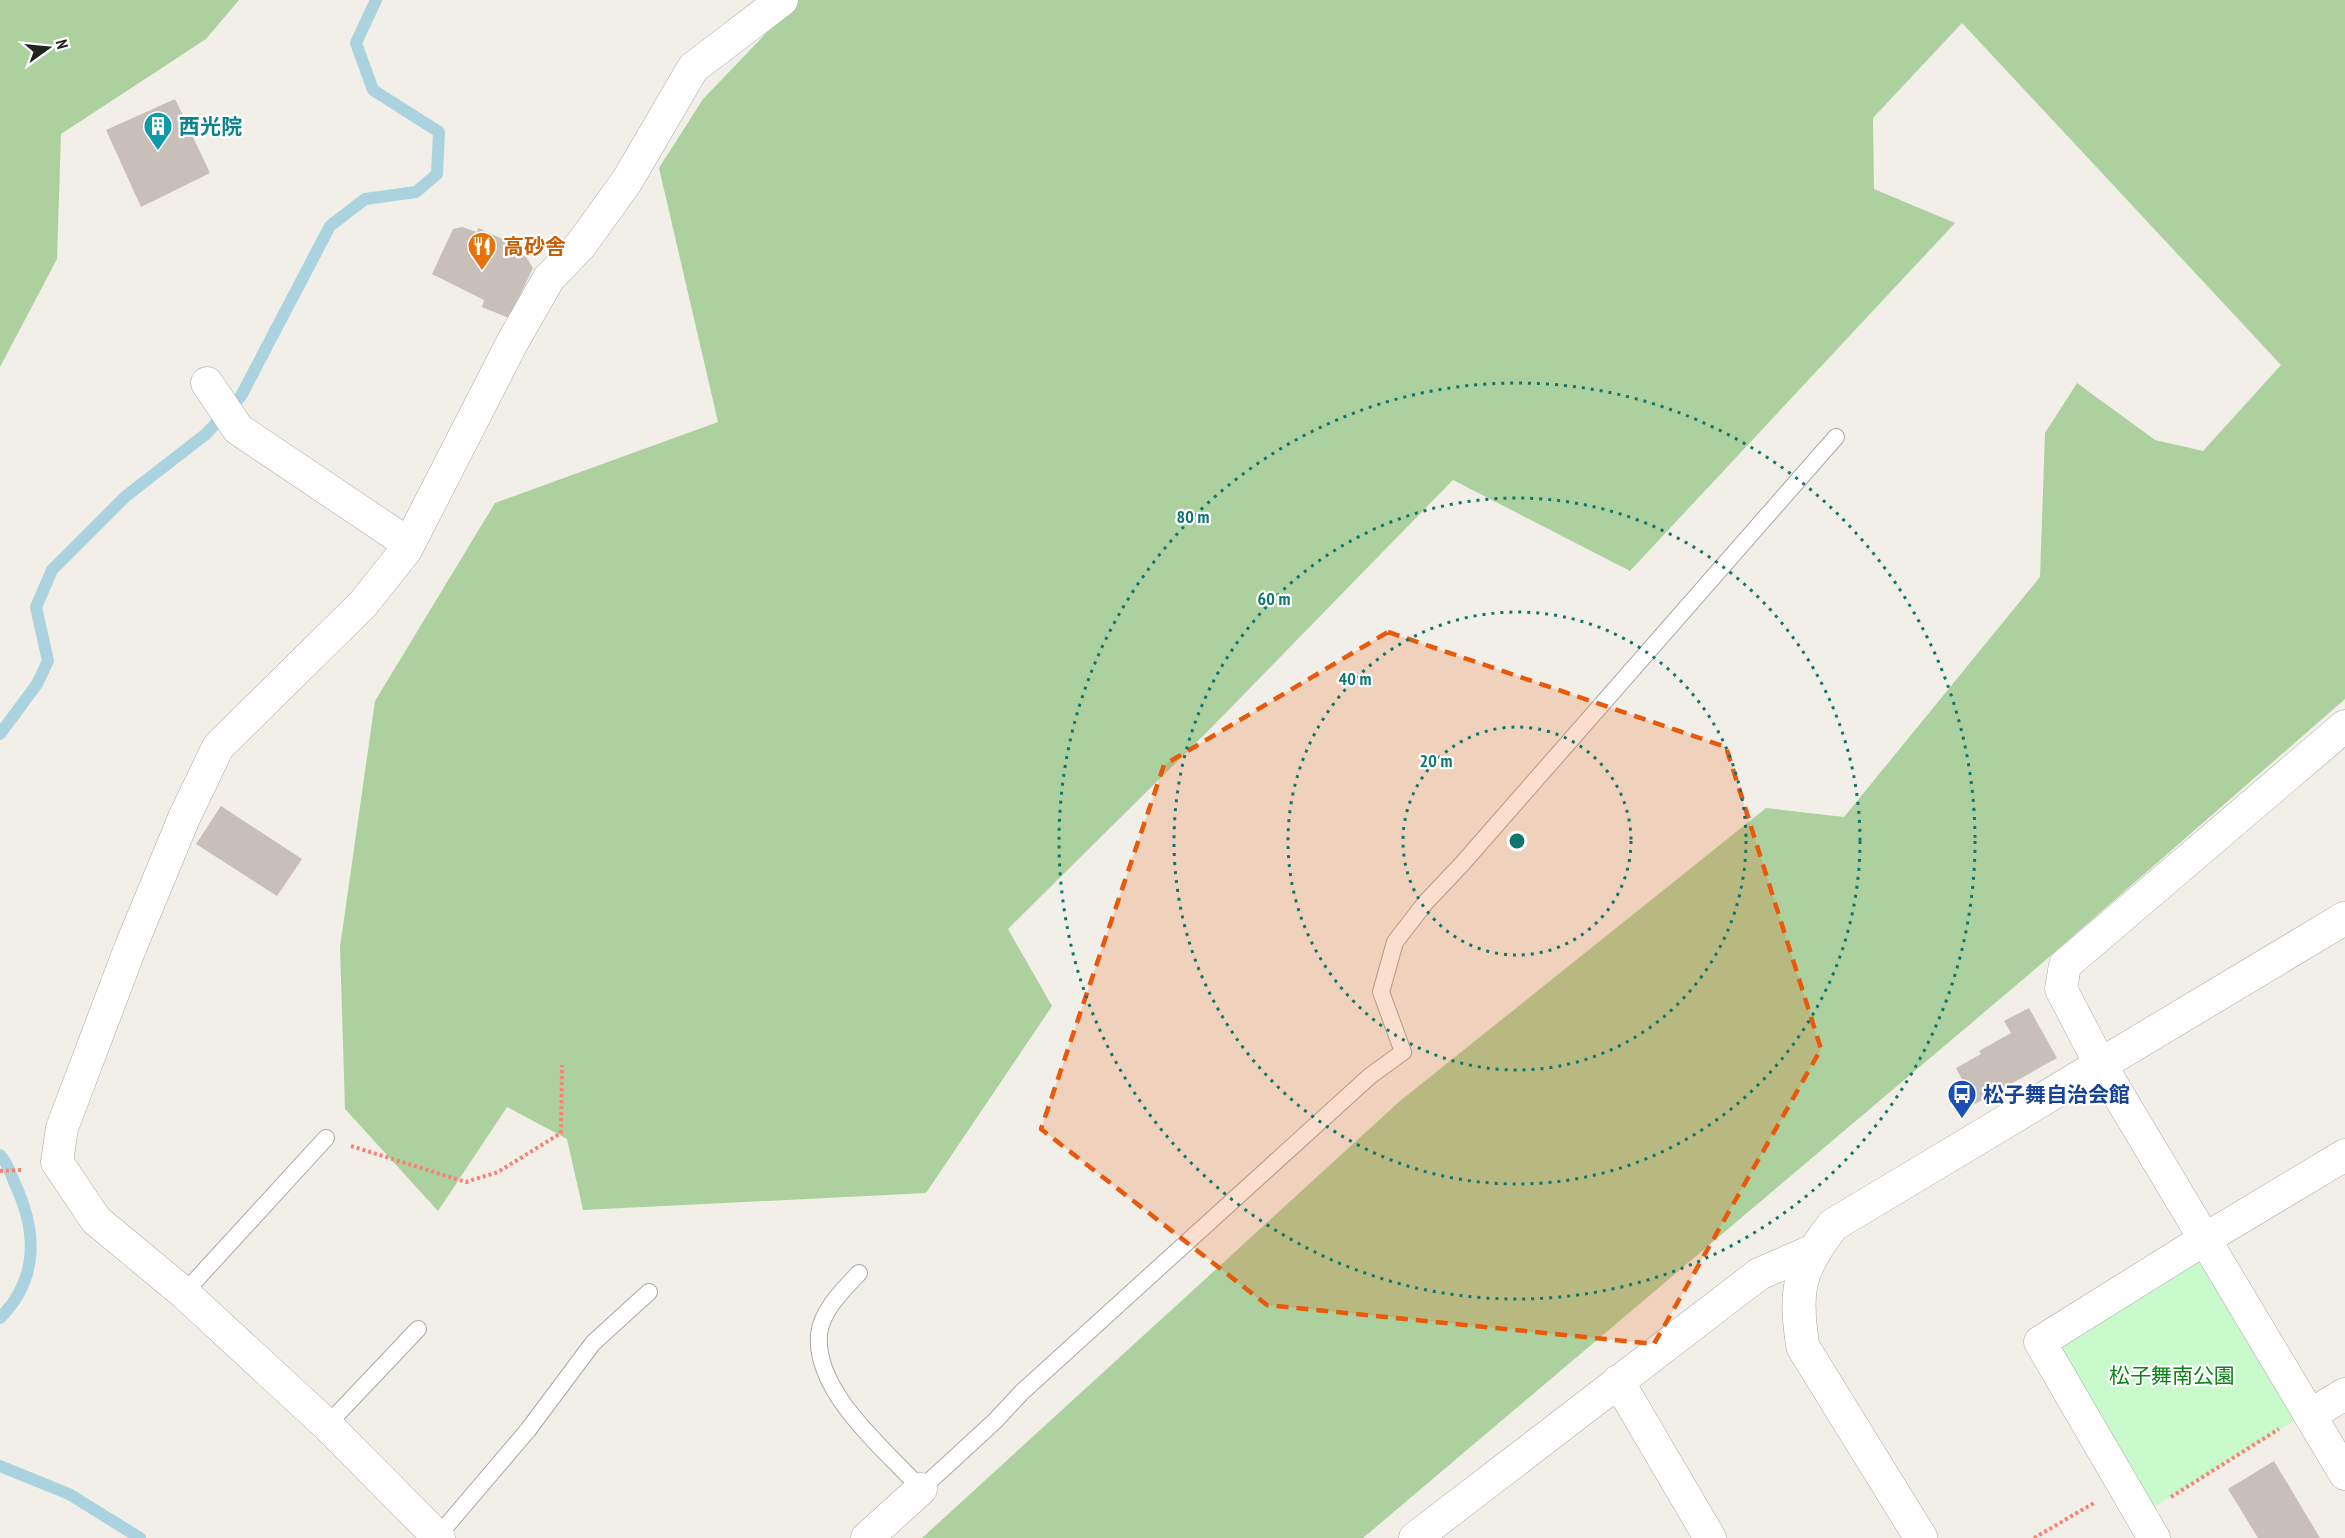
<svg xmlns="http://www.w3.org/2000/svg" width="2345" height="1538" font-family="'PT Sans Narrow','Noto Sans JP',sans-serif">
<rect width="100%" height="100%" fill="#f2efe9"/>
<path fill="#add19e" d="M0,0H239L206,39L61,134L57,259L0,367Z
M798,0H2345V699L2033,971L1363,1538H922L1400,1101L1766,808L1844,817L2040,577L2045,433L2077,383L2155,440L2203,451L2281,365L1962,23L1873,118L1874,189L1955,223L1630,571L1453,480L1210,729L1008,929L1052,1006L926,1193L583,1210L567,1139L507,1107L438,1211L345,1109L340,947L375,701L495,503L718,422L659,168L703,99Z"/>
<path fill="#c8facc" d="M2205,1239L2308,1412L2141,1515L2040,1342Z"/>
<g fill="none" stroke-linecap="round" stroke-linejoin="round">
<path stroke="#aad3df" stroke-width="12" d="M0,734L37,684L48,661L36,607L52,570L126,496L206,434L241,396L330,226L365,199L416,192L437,174L439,132L373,90L356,43L376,0
M0,1155C7,1162 11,1174 15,1184C37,1231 39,1279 0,1318
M0,1466L69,1494L140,1538"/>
</g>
<path fill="#c7bfb8" d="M175,99L210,173L141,207L106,130Z
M462,227L477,232L478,228L520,247L533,268L509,318L482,307L484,300L432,274L453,229Z
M221,806L302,859L277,896L196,844Z
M2029,1008L2057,1058L1975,1104L1956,1068L1981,1054L1979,1051L2011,1033L2004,1021Z
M2274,1461L2320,1538H2258L2228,1489Z"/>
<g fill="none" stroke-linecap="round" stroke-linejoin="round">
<g stroke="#a9a9a9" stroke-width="18">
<path id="service" d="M859,1273C843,1290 822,1310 819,1334C814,1393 885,1449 921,1489L995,1421L1022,1392L1370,1076L1403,1052L1381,992L1395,942L1426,902L1462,864L1836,437
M184,1293L326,1138
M327,1425L418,1329
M437,1537L528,1430L593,1343L649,1292"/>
</g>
<g stroke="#a9a9a9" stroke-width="33">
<path id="minor" d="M207,383L238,429L409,544
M2345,726L2065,965L2061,989L2100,1064L2345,1474
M1618,1381L1710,1538
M2310,1415L2345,1394
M439,1538L327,1425L184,1293L96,1220L57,1162L62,1128L131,946L184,818L218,747L363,604L406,550L513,341L549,278L580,246L627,181L693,68L782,0
M867,1538L921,1489
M1415,1538L1759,1274L1812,1251
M2154,1538L2040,1342L2205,1239L2345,1155"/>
</g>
<g stroke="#a9a9a9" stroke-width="34">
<path id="tertiary" d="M1921,1538L1803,1347C1794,1291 1798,1270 1833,1225L2345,918"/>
</g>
<path stroke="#fa8072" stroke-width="4" stroke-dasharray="3 3" stroke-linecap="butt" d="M351,1146L466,1182L498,1172L561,1133L562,1065
M0,1171L23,1170
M2171,1497L2279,1429
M2034,1538L2094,1503"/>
<use href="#service" stroke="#fff" stroke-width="16"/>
<use href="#minor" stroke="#fff" stroke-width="32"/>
<use href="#tertiary" stroke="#fff" stroke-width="33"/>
</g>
<path fill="#e8590c" fill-opacity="0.2" stroke="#e8590c" stroke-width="4.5" stroke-dasharray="12 8" stroke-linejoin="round" d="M1388,632L1726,747L1821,1049L1654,1344L1267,1305L1041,1129L1164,765Z"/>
<g fill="none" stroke="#0f766e" stroke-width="3" stroke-dasharray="3 6">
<circle cx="1517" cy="841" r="114"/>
<circle cx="1517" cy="841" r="229"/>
<circle cx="1517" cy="841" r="343"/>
<circle cx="1517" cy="841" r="458"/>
</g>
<defs>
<g id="building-pin" transform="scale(1.5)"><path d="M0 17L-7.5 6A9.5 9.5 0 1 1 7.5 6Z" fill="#0f9aa8" stroke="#fff"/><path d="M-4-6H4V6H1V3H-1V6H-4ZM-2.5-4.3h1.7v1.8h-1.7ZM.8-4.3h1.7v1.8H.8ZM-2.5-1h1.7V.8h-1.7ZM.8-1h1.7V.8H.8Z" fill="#fff"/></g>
<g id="restaurant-pin" transform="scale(1.5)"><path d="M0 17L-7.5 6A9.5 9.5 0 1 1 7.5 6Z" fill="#e8710a" stroke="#fff"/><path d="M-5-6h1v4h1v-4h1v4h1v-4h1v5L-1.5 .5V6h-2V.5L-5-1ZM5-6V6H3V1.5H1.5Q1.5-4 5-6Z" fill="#fff"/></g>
<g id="bus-pin" transform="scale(1.5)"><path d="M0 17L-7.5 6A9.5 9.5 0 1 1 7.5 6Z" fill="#1a4fb4" stroke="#fff"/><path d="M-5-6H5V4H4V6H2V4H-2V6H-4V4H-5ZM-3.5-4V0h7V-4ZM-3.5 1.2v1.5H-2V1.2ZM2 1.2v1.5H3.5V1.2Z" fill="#fff"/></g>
</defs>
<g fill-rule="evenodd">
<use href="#building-pin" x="158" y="126"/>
<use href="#restaurant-pin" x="482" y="246"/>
<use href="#bus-pin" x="1962" y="1094"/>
</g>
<g text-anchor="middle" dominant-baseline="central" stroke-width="4.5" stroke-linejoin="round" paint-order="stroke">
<g font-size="21" font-weight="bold" fill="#0d838f" stroke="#fff" text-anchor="start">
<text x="179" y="126">西光院</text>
</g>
<g font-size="21" font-weight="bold" fill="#c56008" stroke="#fff" text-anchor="start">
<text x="503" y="246">高砂舎</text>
</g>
<g font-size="21" font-weight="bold" fill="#164399" stroke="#fff" text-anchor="start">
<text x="1983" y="1094">松子舞自治会館</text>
</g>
<g font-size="21" fill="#0c8416" stroke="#fff">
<text x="2172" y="1375">松子舞南公園</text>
</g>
</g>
<circle cx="1517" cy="841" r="9" fill="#0f766e" stroke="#fff" stroke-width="3"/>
<g font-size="18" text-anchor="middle" font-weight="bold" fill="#0f766e" stroke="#fff" stroke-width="4.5" stroke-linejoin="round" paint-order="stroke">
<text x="1193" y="523">80 m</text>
<text x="1274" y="605">60 m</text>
<text x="1355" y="685">40 m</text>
<text x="1436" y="767">20 m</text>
</g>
<g transform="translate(48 48) rotate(75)" stroke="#ffffff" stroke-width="4.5" paint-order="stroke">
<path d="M0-4.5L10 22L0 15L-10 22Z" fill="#222222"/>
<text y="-9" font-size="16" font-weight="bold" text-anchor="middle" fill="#222222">N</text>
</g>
</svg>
